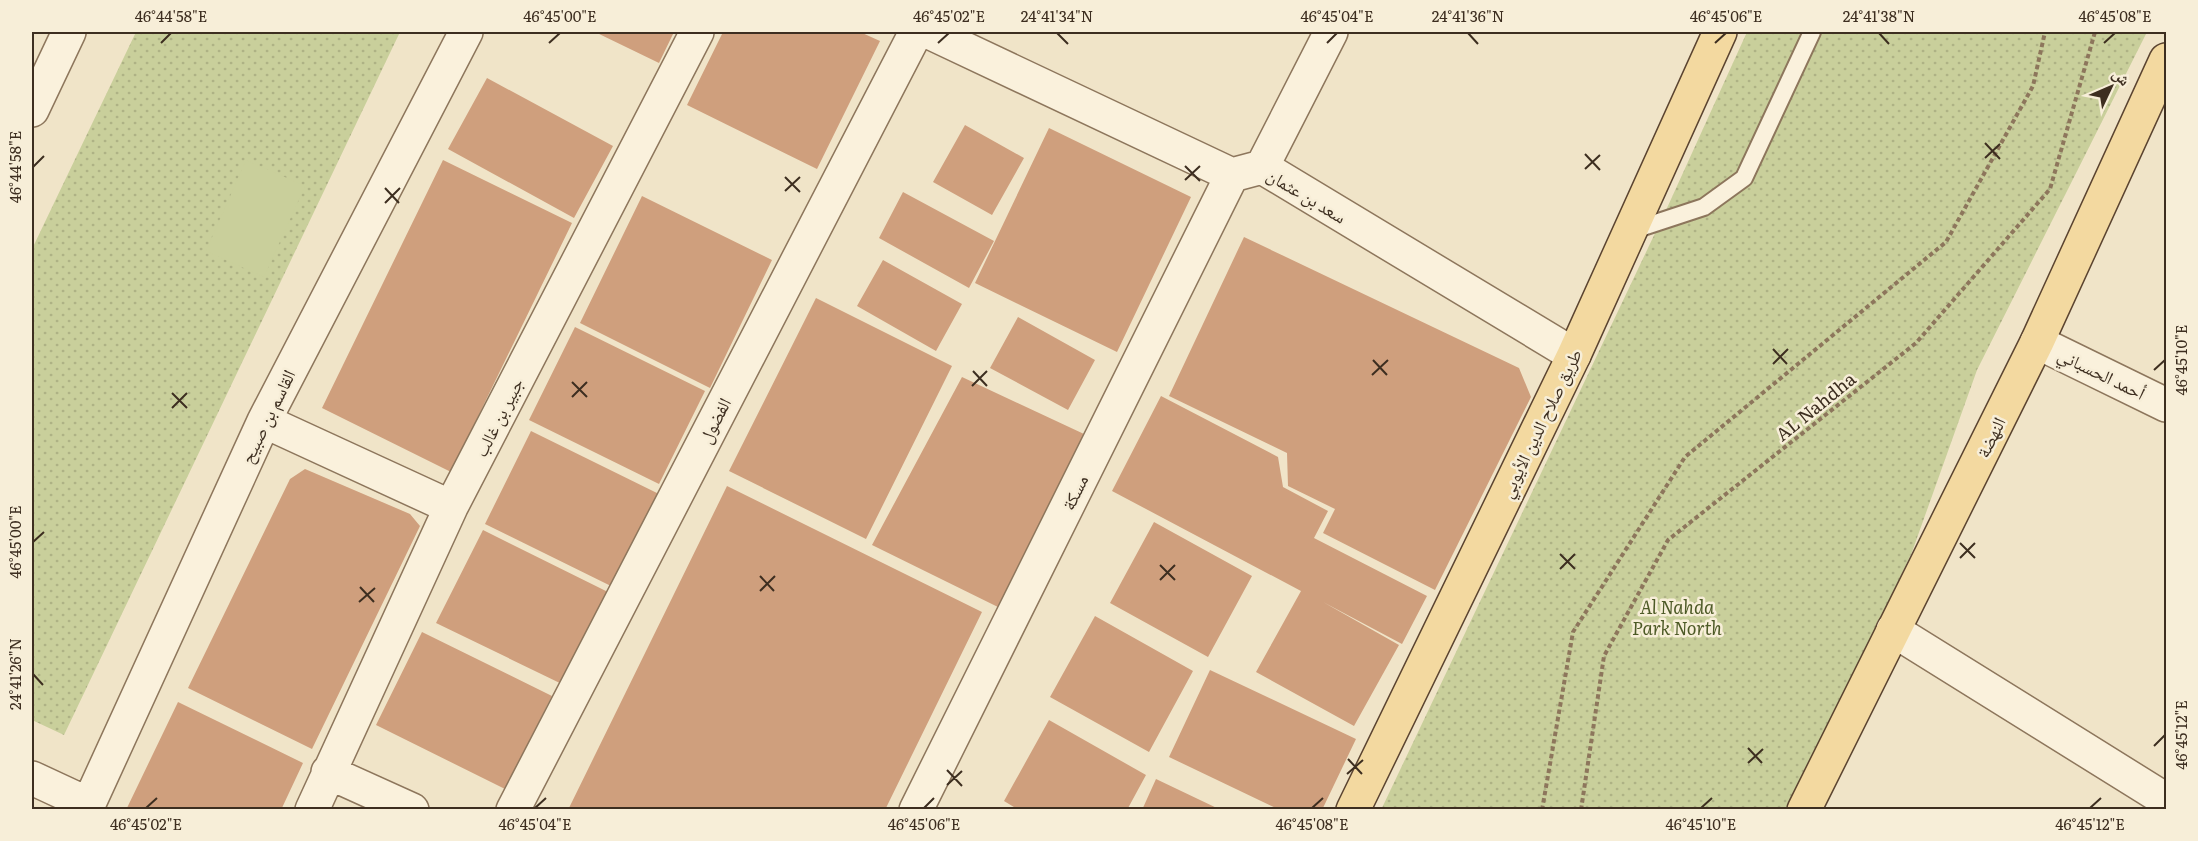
<svg xmlns="http://www.w3.org/2000/svg" width="2198" height="841" font-family="Literata,'Noto Naskh Arabic',serif">
<defs>
<pattern id="park-dots" width="8" height="8" patternUnits="userSpaceOnUse" patternTransform="scale(1.5)"><rect width="8" height="8" fill="#c9cf9b"/><path d="M2 2h.1M6 6h.1" fill="none" stroke="#aeb285" stroke-width="1.8" stroke-linecap="round"/></pattern>
</defs>
<rect width="100%" height="100%" fill="#f0e4c8"/>
<path fill="url(#park-dots)" d="M136,32H400L64,735L32,720V249Z
M1747,32H2147L1977,370L1912,552L1791,809L1381,810L1667,208Z"/>
<path fill="#c9cf9b" d="M246,160L305,186L264,277L206,251Z"/>
<path fill="#cf9f7d" d="M595,32H674L659,63Z
M723,32H860L880,41L817,169L687,105Z
M487,78L613,146L574,218L448,149Z
M965,125L1024,158L992,215L933,182Z
M1049,128L1191,197L1117,352L975,283Z
M443,160L572,223L451,472L322,408Z
M903,192L994,241L969,288L879,238Z
M642,196L772,260L710,388L580,323Z
M1244,237L1519,368L1531,397L1435,590L1323,533L1335,509L1288,486L1287,453L1169,396Z
M883,260L962,304L936,351L857,306Z
M816,298L952,366L866,539L729,471Z
M1018,317L1095,360L1068,410L990,368Z
M575,327L705,391L659,484L529,420Z
M962,377L1084,434L1002,609L872,545Z
M1161,396L1278,457L1283,487L1328,511L1314,538L1427,596L1402,644L1323,602L1399,645L1354,726L1256,672L1301,591L1112,491Z
M531,431L661,495L615,588L485,524Z
M305,469L410,514L420,526L312,749L188,688L290,479Z
M727,486L982,612L885,810H568Z
M1154,522L1252,576L1208,657L1110,603Z
M483,530L612,594L566,686L436,623Z
M1095,616L1193,671L1149,752L1050,697Z
M422,632L552,696L505,789L376,725Z
M1210,670L1356,739L1322,810H1280L1169,757Z
M178,702L303,763L281,810H126Z
M1049,720L1146,775L1127,810H1019L1004,801Z
M1156,779L1221,810H1142Z"/>
<g fill="none" stroke-linecap="round" stroke-linejoin="round">
<g stroke="#8d765c" stroke-width="20">
<path id="lane" d="M1631,231L1704,207L1744,178L1812,32"/>
</g>
<g stroke="#8d765c" stroke-width="36">
<path id="street" d="M929,32L1232,175L1262,167L1574,355
M32,110L69,32
M1262,167L1331,32
M2037,342L2166,405
M264,421L451,507
M1893,630L2166,800
M328,772L412,810
M32,778L88,804
M86,810L264,421L466,32
M312,810L451,507L697,32
M513,810L916,32
M916,810L1232,175"/>
</g>
<g stroke="#5b4430" stroke-width="36">
<path id="primary" d="M1353,810L1574,355L1720,32
M1804,810L2037,342L2166,60"/>
</g>
<path stroke="#8d765c" stroke-width="4" stroke-dasharray="4.5 3" stroke-linecap="butt" d="M1542,810L1573,632L1685,457L1946,242L2033,86L2045,32
M1581,810L1604,656L1668,540L1916,343L2050,189L2095,32"/>
<use href="#lane" stroke="#faf1dc" stroke-width="16"/>
<use href="#street" stroke="#faf1dc" stroke-width="33"/>
<use href="#primary" stroke="#f3d9a0" stroke-width="33"/>
</g>
<path fill="none" stroke="#3d2e20" stroke-width="2" d="M1057,33L1068,44M1468,33L1478,44M1879,33L1889,44M161,43L171,33M549,43L560,33M938,43L949,33M1327,43L1337,33M1715,43L1726,33M2104,43L2115,33M1985,143L2000,159M1585,154L1600,170M1985,158L2000,144M1185,166L1200,181M33,167L44,156M1585,169L1600,155M785,177L800,192M1185,180L1200,166M385,188L399,203M785,191L800,177M385,203L400,188M1773,349L1787,364M1373,360L1387,375M1773,364L1788,349M2154,370L2165,360M973,371L987,386M1372,375L1388,360M572,382L587,397M972,386L987,371M172,393L187,408M572,397L587,382M172,408L187,393M33,542L44,532M1960,543L1975,558M1560,554L1575,569M1960,558L1975,543M1160,565L1175,580M1560,569L1575,554M760,576L774,591M1160,580L1175,565M360,587L374,602M760,591L775,576M359,602L375,588M33,674L43,685M2154,746L2165,735M1748,748L1762,763M1348,759L1362,774M1748,763L1763,749M947,770L962,786M1347,774L1363,760M947,785L962,771M146,808L157,798M535,808L546,798M924,808L934,798M1312,808L1323,798M1701,808L1712,798M2090,808L2101,798"/>
<g text-anchor="middle" dominant-baseline="central" stroke-width="5" stroke-linejoin="round" paint-order="stroke">
<g font-size="18" fill="#3d2e20" stroke="#f7eed8">
<text transform="translate(1307 195) rotate(31)">سعد بن عثمان</text>
<text transform="translate(2102 373) rotate(26)">أحمد الحسباني</text>
<text transform="translate(1815 406) rotate(-39)">AL Nahdha</text>
<text transform="translate(267 416) rotate(-64)">القاسم بن صبيح</text>
<text transform="translate(498 417) rotate(-63)">جبير بن غالب</text>
<text transform="translate(714 420) rotate(-63)">الفضول</text>
<text transform="translate(1540 423) rotate(-64)">طريق صلاح الدين الأيوبي</text>
<text transform="translate(1990 437) rotate(-64)">النهضة</text>
<text transform="translate(1074 492) rotate(-64)">مسكة</text>
</g>
<g font-size="18" font-style="italic" fill="#4d5a26" stroke="#f7eed8">
<text x="1677" y="606">Al Nahda<tspan x="1677" dy="21">Park North</tspan></text>
</g>
</g>
<rect width="2198" height="841" fill="none" stroke="#f7eed8" stroke-width="66"/>
<g transform="translate(2111 87) rotate(46)" stroke="#f7eed8" stroke-width="4.5" paint-order="stroke">
<path d="M0-4.5L10 22L0 15L-10 22Z" fill="#3d2e20"/>
<text y="-9" font-size="16" font-weight="bold" text-anchor="middle" fill="#3d2e20">ش</text>
</g>
<rect x="33" y="33" width="2132" height="775" fill="none" stroke="#3d2e20" stroke-width="2"/>
<g font-size="15" text-anchor="middle" fill="#3d2e20">
<text x="171" y="22">46°44'58"E</text>
<text x="560" y="22">46°45'00"E</text>
<text x="949" y="22">46°45'02"E</text>
<text x="1057" y="22">24°41'34"N</text>
<text x="1337" y="22">46°45'04"E</text>
<text x="1468" y="22">24°41'36"N</text>
<text x="1726" y="22">46°45'06"E</text>
<text x="1879" y="22">24°41'38"N</text>
<text x="2115" y="22">46°45'08"E</text>
<text transform="translate(16 167) rotate(-90)" y="5">46°44'58"E</text>
<text transform="translate(2182 360) rotate(-90)" y="5">46°45'10"E</text>
<text transform="translate(16 542) rotate(-90)" y="5">46°45'00"E</text>
<text transform="translate(16 674) rotate(-90)" y="5">24°41'26"N</text>
<text transform="translate(2182 735) rotate(-90)" y="5">46°45'12"E</text>
<text x="146" y="830">46°45'02"E</text>
<text x="535" y="830">46°45'04"E</text>
<text x="924" y="830">46°45'06"E</text>
<text x="1312" y="830">46°45'08"E</text>
<text x="1701" y="830">46°45'10"E</text>
<text x="2090" y="830">46°45'12"E</text>
</g>
</svg>
